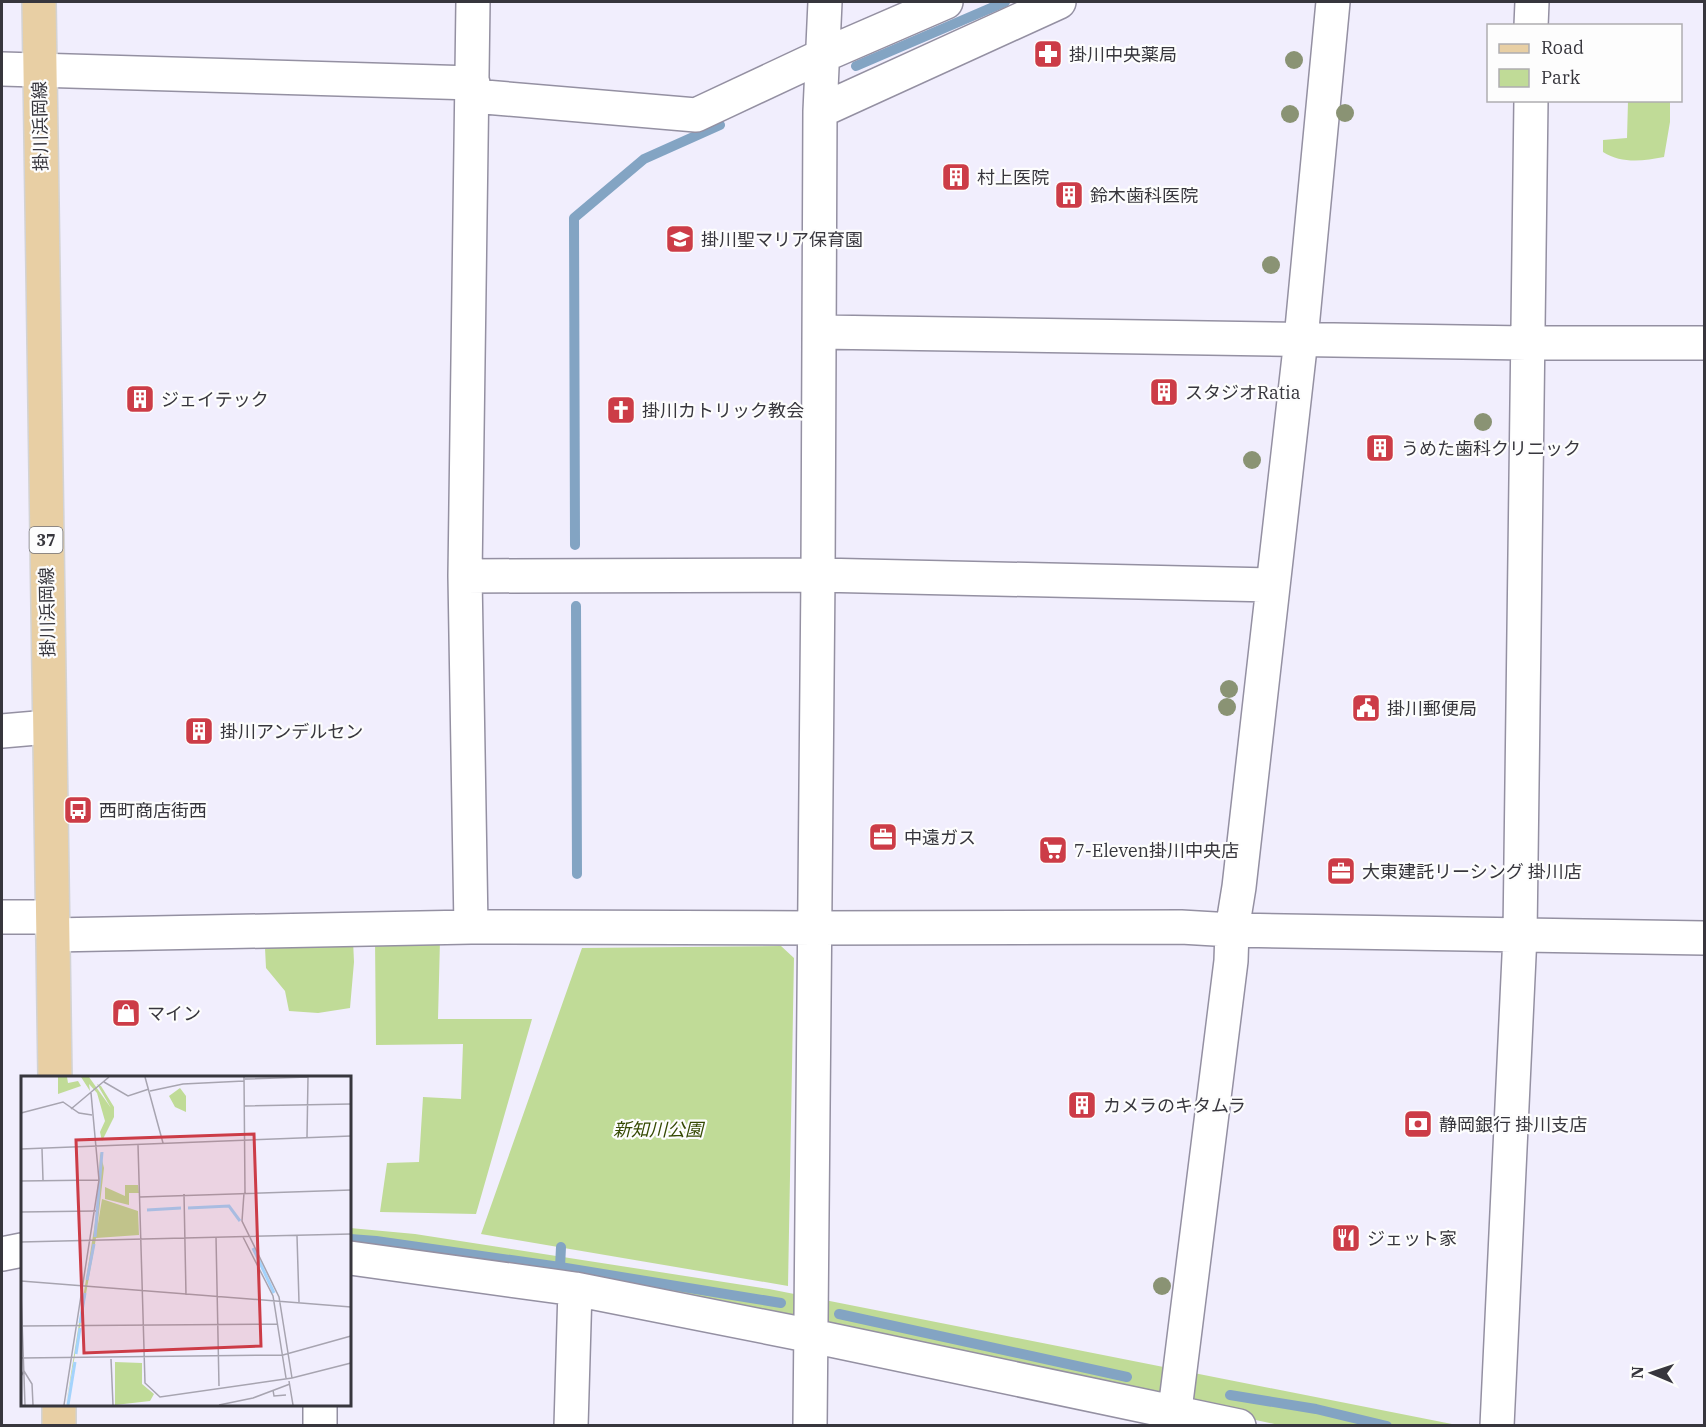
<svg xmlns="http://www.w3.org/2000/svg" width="1706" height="1427" font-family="'IBM Plex Serif','Noto Sans JP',serif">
<rect width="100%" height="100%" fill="#f1eefd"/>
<path fill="#c0db97" d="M1628,101H1670V122L1664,157C1643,161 1622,164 1603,152V140L1627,138Z
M375,939L440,940L438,1019H532L476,1214L380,1212L387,1163L419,1162L423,1097L461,1099L463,1044L376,1045Z
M353,940L354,962L350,1008L318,1013L289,1011L285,991L266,968L265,948L293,943Z
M781,946L794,958L788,1286L481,1234L582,948Z
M350,1228L415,1234L769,1289L1457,1425H1279L997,1365L350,1246Z"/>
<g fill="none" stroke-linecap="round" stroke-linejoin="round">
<path stroke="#83a4c3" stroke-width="10" d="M856,66L1005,2
M575,545L574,218L644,159L720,125
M576,606L577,874
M350,1239L376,1241L560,1267L781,1303
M560,1267L561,1247
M839,1314L1127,1377
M1230,1395L1316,1409L1387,1426"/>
<g stroke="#9490a2" stroke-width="36">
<path id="minor" d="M1531,26L1532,2
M2,69L473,83
M473,96L696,115L824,55L946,2
M820,111L1059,2
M820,332L1529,343H1704
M465,576L818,575L1273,585
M2,731L48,727
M2,917H52
M471,927L465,576L473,2
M53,935L471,927L814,928L1181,927L1232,930L1704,938
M2,1254L22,1250
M350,1258L575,1289L812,1336L1239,1426
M320,1426V1404
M571,1426L575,1289
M810,1426L818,575L820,111L825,2
M1173,1426L1231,961L1232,930L1239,887L1301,339L1333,2
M1497,1426L1520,935L1531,100"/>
</g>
<g stroke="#d3d3d4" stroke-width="36">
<path id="major" d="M39,2L55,1078
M59,1404V1426"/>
</g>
<use href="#minor" stroke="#fff" stroke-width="33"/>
<use href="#major" stroke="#e8cfa4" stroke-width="33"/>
</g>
<g fill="#8a9374">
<circle cx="1294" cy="60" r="9"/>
<circle cx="1345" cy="113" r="9"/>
<circle cx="1290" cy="114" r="9"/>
<circle cx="1271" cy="265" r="9"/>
<circle cx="1483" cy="422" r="9"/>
<circle cx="1252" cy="460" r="9"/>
<circle cx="1229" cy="689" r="9"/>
<circle cx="1227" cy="707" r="9"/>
<circle cx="1162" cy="1286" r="9"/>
</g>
<defs>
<g id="pharmacy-square" transform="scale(1.5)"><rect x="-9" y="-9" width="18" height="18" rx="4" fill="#cc3c47" stroke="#fdfdfd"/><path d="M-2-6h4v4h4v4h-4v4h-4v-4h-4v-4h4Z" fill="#fff"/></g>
<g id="building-square" transform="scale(1.5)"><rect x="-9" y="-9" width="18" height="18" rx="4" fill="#cc3c47" stroke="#fdfdfd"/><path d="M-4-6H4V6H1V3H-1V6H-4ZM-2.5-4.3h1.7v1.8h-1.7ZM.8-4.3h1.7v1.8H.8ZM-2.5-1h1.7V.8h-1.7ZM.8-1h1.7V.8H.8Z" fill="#fff"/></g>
<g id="school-square" transform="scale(1.5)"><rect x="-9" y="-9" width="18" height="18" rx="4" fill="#cc3c47" stroke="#fdfdfd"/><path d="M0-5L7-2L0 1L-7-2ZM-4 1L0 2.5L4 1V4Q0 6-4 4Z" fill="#fff"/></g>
<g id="church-square" transform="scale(1.5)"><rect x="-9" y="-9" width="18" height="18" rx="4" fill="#cc3c47" stroke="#fdfdfd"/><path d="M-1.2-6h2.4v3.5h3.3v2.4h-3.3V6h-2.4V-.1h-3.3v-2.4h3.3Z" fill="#fff"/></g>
<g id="civic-square" transform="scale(1.5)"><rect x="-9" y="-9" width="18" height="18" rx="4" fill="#cc3c47" stroke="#fdfdfd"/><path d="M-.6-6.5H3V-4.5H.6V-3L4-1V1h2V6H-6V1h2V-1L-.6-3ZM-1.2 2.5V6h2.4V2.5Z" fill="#fff"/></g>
<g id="bus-square" transform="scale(1.5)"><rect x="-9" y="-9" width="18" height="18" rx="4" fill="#cc3c47" stroke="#fdfdfd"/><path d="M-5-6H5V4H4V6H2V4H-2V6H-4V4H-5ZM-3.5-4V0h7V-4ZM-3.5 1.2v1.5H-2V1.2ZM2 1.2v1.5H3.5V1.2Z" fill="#fff"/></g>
<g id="office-square" transform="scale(1.5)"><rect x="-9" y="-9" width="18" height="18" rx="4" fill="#cc3c47" stroke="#fdfdfd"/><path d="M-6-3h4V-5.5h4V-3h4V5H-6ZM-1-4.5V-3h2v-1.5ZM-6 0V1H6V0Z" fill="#fff"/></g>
<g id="supermarket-square" transform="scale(1.5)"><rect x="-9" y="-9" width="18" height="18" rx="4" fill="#cc3c47" stroke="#fdfdfd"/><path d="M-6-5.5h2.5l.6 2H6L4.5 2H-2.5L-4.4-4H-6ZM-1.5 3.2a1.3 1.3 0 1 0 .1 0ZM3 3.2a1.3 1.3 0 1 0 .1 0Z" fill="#fff"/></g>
<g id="shop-square" transform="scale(1.5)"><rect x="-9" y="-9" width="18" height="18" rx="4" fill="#cc3c47" stroke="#fdfdfd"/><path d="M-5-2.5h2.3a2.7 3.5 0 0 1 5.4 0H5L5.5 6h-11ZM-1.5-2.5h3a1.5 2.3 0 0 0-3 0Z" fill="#fff"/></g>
<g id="bank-square" transform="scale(1.5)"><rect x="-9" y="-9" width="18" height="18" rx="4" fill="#cc3c47" stroke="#fdfdfd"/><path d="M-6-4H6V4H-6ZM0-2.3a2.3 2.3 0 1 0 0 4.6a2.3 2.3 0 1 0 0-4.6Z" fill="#fff"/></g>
<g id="restaurant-square" transform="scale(1.5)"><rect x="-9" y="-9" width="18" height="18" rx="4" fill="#cc3c47" stroke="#fdfdfd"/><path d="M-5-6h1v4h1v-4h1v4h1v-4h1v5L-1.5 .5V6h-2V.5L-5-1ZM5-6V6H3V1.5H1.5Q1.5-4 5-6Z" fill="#fff"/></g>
</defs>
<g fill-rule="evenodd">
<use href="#pharmacy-square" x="1048" y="54"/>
<use href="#building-square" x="956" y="177"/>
<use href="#building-square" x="1069" y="195"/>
<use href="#school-square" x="680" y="239"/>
<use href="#building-square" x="1164" y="392"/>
<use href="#building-square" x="140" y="399"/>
<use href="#church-square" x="621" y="410"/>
<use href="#building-square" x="1380" y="448"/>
<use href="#civic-square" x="1366" y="708"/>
<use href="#building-square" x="199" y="731"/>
<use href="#bus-square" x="78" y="810"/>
<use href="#office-square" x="883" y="837"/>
<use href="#supermarket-square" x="1053" y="850"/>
<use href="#office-square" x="1341" y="871"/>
<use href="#shop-square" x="126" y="1013"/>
<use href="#building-square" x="1082" y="1105"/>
<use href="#bank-square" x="1418" y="1124"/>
<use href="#restaurant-square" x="1346" y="1238"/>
</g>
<g text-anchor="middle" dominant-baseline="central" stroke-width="4.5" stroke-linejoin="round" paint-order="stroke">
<rect fill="#fdfdfd" stroke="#727277" stroke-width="1.5" x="29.5" y="527" width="33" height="26" rx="4.5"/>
<g font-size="16" font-weight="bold" fill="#37363d">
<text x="46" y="540">37</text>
</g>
<g font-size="18" fill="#37363d" stroke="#fdfdfd" text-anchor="start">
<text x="1069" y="54">掛川中央薬局</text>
<text x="977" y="177">村上医院</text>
<text x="1090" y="195">鈴木歯科医院</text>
<text x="701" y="239">掛川聖マリア保育園</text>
<text x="1185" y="392">スタジオRatia</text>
<text x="161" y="399">ジェイテック</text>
<text x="642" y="410">掛川カトリック教会</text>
<text x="1401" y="448">うめた歯科クリニック</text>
<text x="1387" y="708">掛川郵便局</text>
<text x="220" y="731">掛川アンデルセン</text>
<text x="99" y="810">西町商店街西</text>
<text x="904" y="837">中遠ガス</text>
<text x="1074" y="850">7-Eleven掛川中央店</text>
<text x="1362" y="871">大東建託リーシング 掛川店</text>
<text x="147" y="1013">マイン</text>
<text x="1103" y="1105">カメラのキタムラ</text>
<text x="1439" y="1124">静岡銀行 掛川支店</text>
<text x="1367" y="1238">ジェット家</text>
</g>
<g font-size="18" fill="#37363d" stroke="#fdfdfd">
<text transform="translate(40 126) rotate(-91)">掛川浜岡線</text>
<text transform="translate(47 612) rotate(-91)">掛川浜岡線</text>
</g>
<g font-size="18" font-style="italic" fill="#354903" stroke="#fdfdfd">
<text x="658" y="1129">新知川公園</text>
</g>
</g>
<g transform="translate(21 1076)">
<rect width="330" height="330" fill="#f1eefd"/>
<path d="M37,1H46L47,7L57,5L60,10L37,18ZM60,1H68L90,32L76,8L80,10L93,31V41L81,65L79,56L84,45L76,17L68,8L69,15ZM159,12L165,20V36L154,31L148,20ZM79,76L83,92L76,154L81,123L117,135L118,159L75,162L45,329L77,128ZM104,109H117L118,117H108V129L84,123V111L104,120ZM94,286L121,287V308L133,318L129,325L94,329Z" fill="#c0db97"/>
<path fill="none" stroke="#a4d3fc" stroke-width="3" d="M167,132L208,130L219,145M126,134L160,132M74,161L81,76M232,172L253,217M66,204L73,168M59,247L64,217M55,278L59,252M47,329L54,286"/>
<path fill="none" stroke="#a7a4b0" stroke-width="1.5" d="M124,1L142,67M223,1L224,117M224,3L287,1L286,61M83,6L107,20L128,13M129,15L162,8L223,5M223,30L330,28M50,33L88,1M0,37L42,26L58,37L71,39M117,69L124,307L139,321L271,302L330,287M0,73L330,60M21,73L22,104M0,105L78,104M223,117L221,145L258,221L271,302M163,118L165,219M119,121L330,114M0,136L75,135M276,160L278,226M195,161L198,310M222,161L252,220L265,302M0,166L330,158M0,205L330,231M0,216L4,329M0,250L257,248M0,282L262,279L330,260M90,283L92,329M0,300L3,295L11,308L12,329M268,305L272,329M252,314L253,320L265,319M43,329L78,104L70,17M198,329L232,322L269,308"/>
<path fill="#cc3c47" fill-opacity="0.15" stroke="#cc3c47" stroke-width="3" d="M233,58L240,270L63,277L55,64Z"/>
<rect width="330" height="330" fill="none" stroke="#37363d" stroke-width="3"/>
</g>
<rect width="1706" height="1427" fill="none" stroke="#37363d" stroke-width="6"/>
<rect x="1487" y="24" width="195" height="78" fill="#fdfdfd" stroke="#aeadb0" stroke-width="1.5"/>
<rect x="1499" y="44" width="30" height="9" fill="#e8cfa4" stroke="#aeadb0" stroke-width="1.5"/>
<text x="1541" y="54" font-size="18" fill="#37363d">Road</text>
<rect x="1499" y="69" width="30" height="18" fill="#c0db97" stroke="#aeadb0" stroke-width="1.5"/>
<text x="1541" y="84" font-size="18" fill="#37363d">Park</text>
<g transform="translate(1652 1373) rotate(272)" stroke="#fdfdfd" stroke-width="4.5" paint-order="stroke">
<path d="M0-4.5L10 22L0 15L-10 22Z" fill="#37363d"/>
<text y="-9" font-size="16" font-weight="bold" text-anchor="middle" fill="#37363d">N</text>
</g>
</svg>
